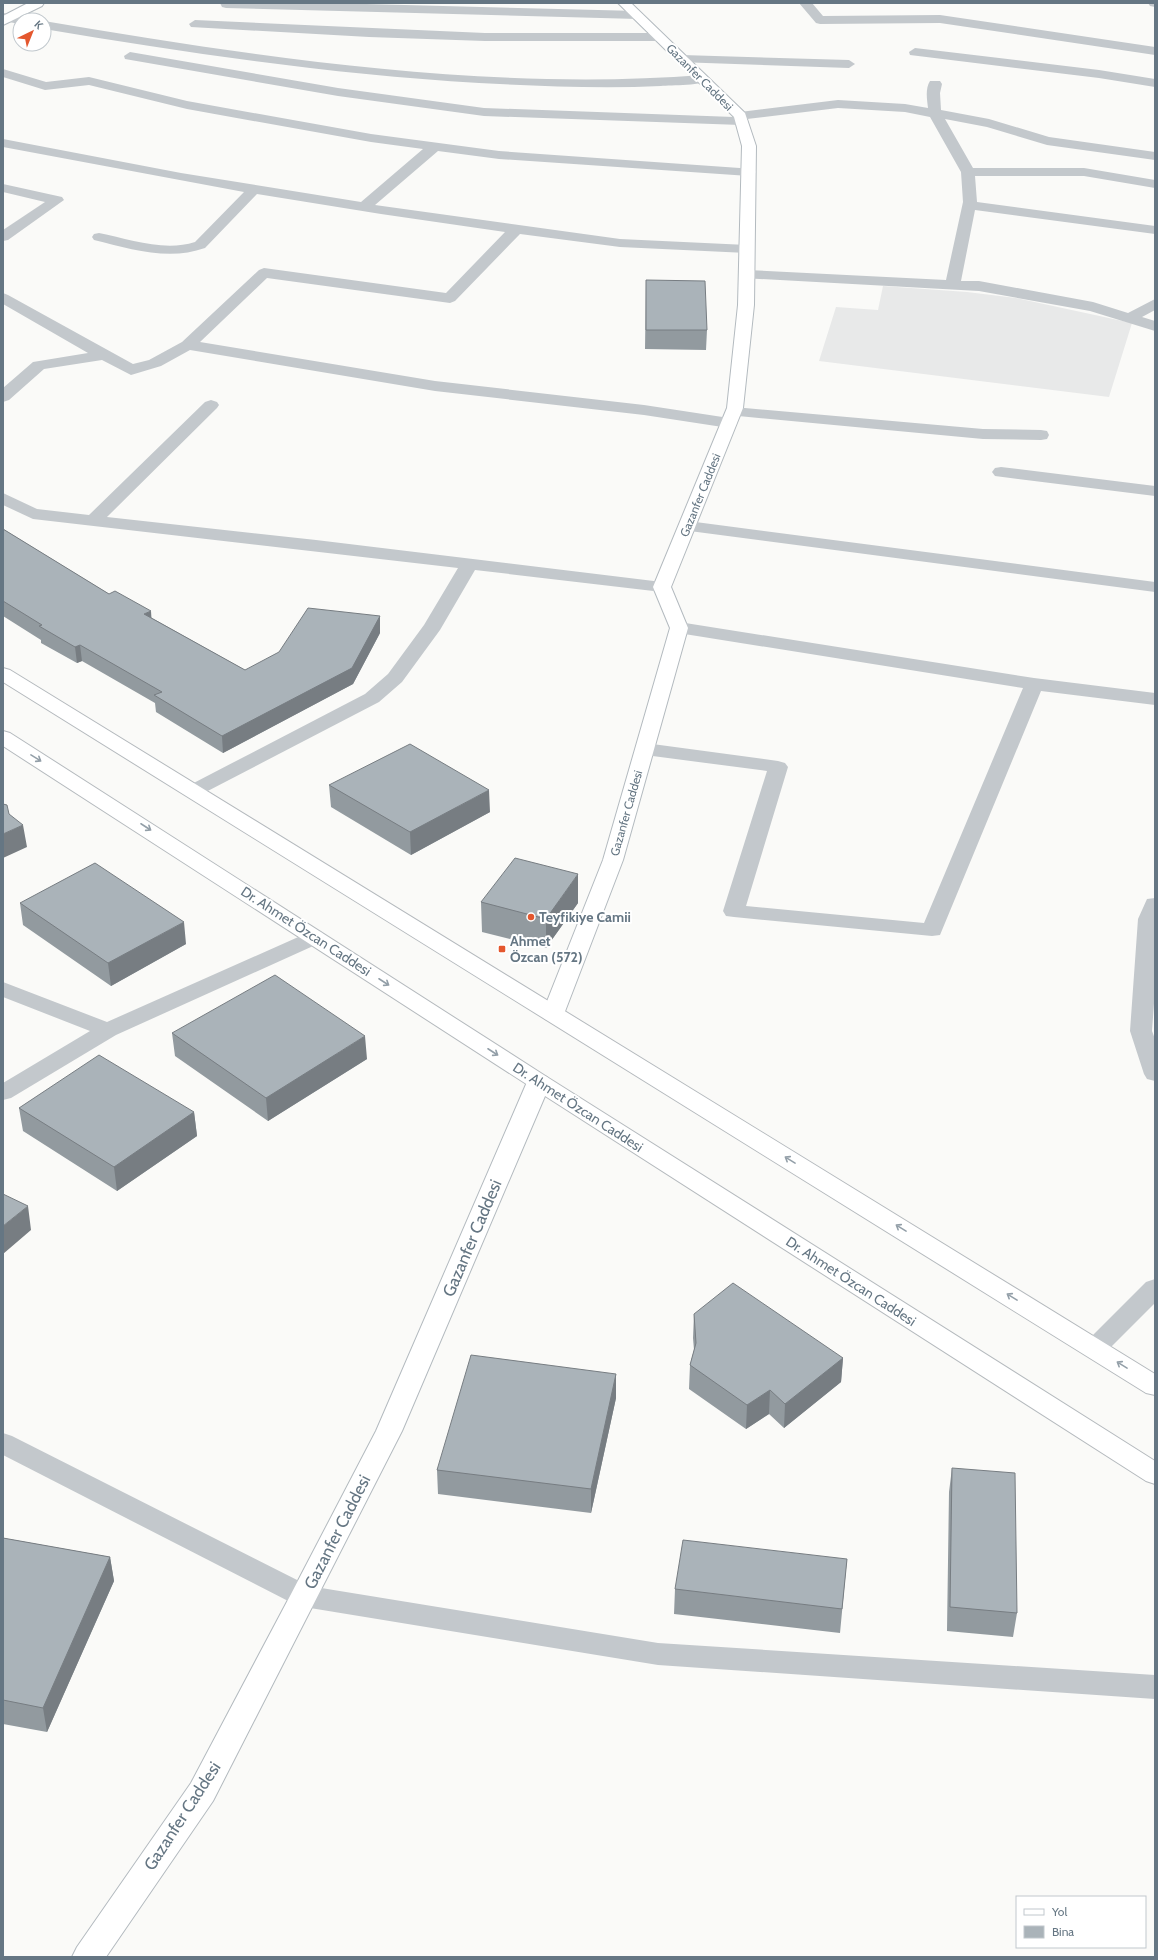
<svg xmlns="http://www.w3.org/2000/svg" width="1158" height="1960" font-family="Cabin,sans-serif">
<rect width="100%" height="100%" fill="#fafaf8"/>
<path fill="#e8e9e9" d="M883,286L967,292L1016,298L1132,323L1109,397L819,361L836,307L878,310Z"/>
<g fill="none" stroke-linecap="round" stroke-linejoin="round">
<g stroke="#b3babf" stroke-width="2">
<path id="secondary" d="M28,3H44L42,6L3,25V16Z
M618,3H631L745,113L756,146L754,305L743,408L671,587L688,628L623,860L564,1014L561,1019L553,1021L545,1019L542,1014L603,860L670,628L653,587L727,408L738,305L742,146L734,117Z
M539,1075L547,1077L551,1082L402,1431L213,1801L106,1957H72L77,1947L191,1783L290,1596L376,1431L527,1082L531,1077Z"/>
</g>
<g stroke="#b5babe" stroke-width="2">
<path id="primary" d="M3,668L10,670L1155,1374V1395L1146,1393L3,682Z
M3,731L10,733L547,1077L1155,1461V1484L1146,1481L531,1087L3,746Z"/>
</g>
<path fill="#c3c8cc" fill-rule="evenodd" d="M220,3H328L638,11L644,15L638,19L226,8L222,7Z
M799,3H812L823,16L940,15L1155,47V55L940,23L820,24L816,23Z
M1148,3H1155V7L1150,6Z
M3,13L24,17L26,20H20V24L3,21Z
M195,20L485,33H660L666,37L660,41H485L369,37L191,27L189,24Z
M44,21C258,57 486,92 703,75L710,79C705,86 670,85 661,86C600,89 539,86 479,83C333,75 188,53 44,29Z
M915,48L1099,70L1155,79V87L1099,78L910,55L909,52Z
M130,52L338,88L484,108L734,117L735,113L740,112L838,100L905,104L928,108C927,99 925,89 930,81H940L942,84L940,93L941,110L989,119L1049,137L1155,152V160L1047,145L987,127L945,119L973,168H1084L1155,180V188L1084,176H975L977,202L1155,226V234L975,210L961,281H979L1093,302L1128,313L1155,299V310L1142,317L1155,321V331L1090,311L979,291L742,278L739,275L742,272L747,270L946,280L963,202L961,172L930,117L905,112L838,108L747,119L748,121L746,124L741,125L484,116L338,96L125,59L124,56Z
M682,55L849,60L855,64L849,68L677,62L676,59Z
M3,69L46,82L89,77L187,101L371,134L499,151L754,169L756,172L754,175L749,176L499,159L438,151L375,205L620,239L747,245L752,246L754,249L752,252L747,253L620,247L520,234L455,301L450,303L267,278L200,342L435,381L644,405L729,418L735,419L737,423L735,427L729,428L644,415L435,391L190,350L161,366L131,375L102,360L44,369L9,400L3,402V388L33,362L88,353L3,304V293L8,295L133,364L149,360L182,342L259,270L264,268L446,293L505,232L381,214L257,194L205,248C169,261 130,249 94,240L92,237L94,234L99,233C129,239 164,252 195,242L244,192L3,147V139L181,173L361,202L423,149L371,142L187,109L89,85L45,90L3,77Z
M3,184L62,197L64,200L8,240L3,241V230L45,202L3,192Z
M211,400L217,402L219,405L217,408L107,517L316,540L662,582L668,583L671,587L668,591L662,592L475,570L440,630L402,682L379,702L200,795L193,797L186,795L183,791L186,787L365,694L388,674L424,625L458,568L33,519L3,505V493L37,509L89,515L205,402Z
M734,407L983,429L1041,430L1047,431L1049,435L1047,439L1041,440L983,439L728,415L726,412L728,409Z
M1001,467L1155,486V496L995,476L992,472L995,468Z
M688,521L1155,582V592L682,530L679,526L682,522Z
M679,622L1034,678L1155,693V705L1041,691L940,935L932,936L734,917L726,916L723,911L767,771L645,755L638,753L635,749L638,745L645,743L778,761L785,763L788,767L746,906L924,923L1023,688L672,632L670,628L672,624Z
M1155,898V990L1152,1031L1155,1039V1081L1147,1079L1144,1074L1130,1031L1138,919L1147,899Z
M314,930L322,932L325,937L322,942L116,1035L11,1098L3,1100V1083L90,1031L3,997V982L107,1022Z
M1155,1279V1303L1104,1354L1095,1357L1086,1354L1082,1348L1086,1342L1146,1282Z
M3,1433L12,1436L309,1586L658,1643L1155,1675V1699L658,1665L304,1607L294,1604L3,1455Z"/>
<use href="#secondary" fill="#fff" fill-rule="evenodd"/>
<use href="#primary" fill="#fff" fill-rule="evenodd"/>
</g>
<path fill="#929a9f" d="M646,280L707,330L706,350L645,349Z
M3,529L109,594L245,670L380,633L353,684L223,753L156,712L155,703L82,661L77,663L41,643V640L3,616Z
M329,785L490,812L411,855L331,807Z
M481,902L578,903L546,948L482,932Z
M20,903L186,944L111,986L23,925Z
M172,1033L367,1059L268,1121L175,1056Z
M19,1108L194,1112L197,1136L117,1191L23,1131Z
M694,1314L843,1358L841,1382L784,1428L769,1414L746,1429L689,1389L690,1365L694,1350L693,1338Z
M616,1374V1398L591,1513L438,1494L437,1470Z
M952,1468L1017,1613L1013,1637L947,1631L949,1492Z
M3,1538L110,1557L114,1581L47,1732L3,1724Z
M847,1559L840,1633L674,1614L675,1589Z"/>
<path fill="#777d82" d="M151,611L152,627L144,614Z
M380,616V633L353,684L223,753L222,736Z
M80,645L82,661L77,663L75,647Z
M489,790L490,812L411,855L410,832Z
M23,825L27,847L3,858V834Z
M578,874V903L546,948V919Z
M184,922L186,944L111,986L108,963Z
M365,1036L367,1059L268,1121L266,1098Z
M194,1112L197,1136L117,1191L114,1167Z
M28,1206L31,1230L3,1254V1226Z
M843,1358L841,1382L784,1428L785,1404Z
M616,1374V1398L591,1513V1489Z
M770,1390L769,1414L746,1429L747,1405Z
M110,1557L114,1581L47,1732L43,1708Z"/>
<path fill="#aab3b9" stroke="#777d82" d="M646,280L705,281L707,330H646Z
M3,529L109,594L115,591L151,611L144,614L245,670L279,652L308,608L380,616L352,668L222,736L154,695L162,692L80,645L75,647L39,626L42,625L3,601Z
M410,744L489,790L410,832L329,785Z
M3,804L7,805L9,814L23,825L3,834Z
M515,858L578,874L546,919L481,902Z
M95,863L184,922L108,963L20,903Z
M275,975L365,1036L266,1098L172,1033Z
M99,1055L194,1112L114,1167L19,1108Z
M3,1194L28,1206L3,1226Z
M733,1283L843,1358L785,1404L770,1390L747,1405L690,1365L696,1343L694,1314Z
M471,1355L616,1374L591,1489L437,1470Z
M952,1468L1015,1473L1017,1613L950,1607Z
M3,1538L110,1557L43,1708L3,1700Z
M683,1540L847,1559L842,1609L675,1589Z"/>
<defs><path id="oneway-shaft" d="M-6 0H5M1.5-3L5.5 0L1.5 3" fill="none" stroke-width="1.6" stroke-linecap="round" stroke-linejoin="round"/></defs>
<g stroke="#939fa8">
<use href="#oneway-shaft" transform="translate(36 758) rotate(32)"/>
<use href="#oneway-shaft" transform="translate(146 827) rotate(33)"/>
<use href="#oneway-shaft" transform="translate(384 982) rotate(33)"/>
<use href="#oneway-shaft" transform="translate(493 1052) rotate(33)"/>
<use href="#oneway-shaft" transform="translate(790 1160) rotate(-148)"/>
<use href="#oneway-shaft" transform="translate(901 1228) rotate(-148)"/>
<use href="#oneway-shaft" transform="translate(1012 1297) rotate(-148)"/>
<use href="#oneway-shaft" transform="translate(1122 1365) rotate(-148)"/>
</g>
<g fill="#e4572e" stroke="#fff" stroke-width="1.5">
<circle cx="531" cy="917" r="4"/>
<rect x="498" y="945" width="8" height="8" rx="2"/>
</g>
<g text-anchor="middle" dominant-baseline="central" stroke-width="4" stroke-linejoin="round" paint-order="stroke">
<g font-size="12" fill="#657683" stroke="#fff">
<text transform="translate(700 77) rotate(45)">Gazanfer Caddesi</text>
<text transform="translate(700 495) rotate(-68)">Gazanfer Caddesi</text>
<text transform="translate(626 813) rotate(-74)">Gazanfer Caddesi</text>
</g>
<g font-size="14" font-weight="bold" fill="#657683" stroke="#fff" text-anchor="start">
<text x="539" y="917">Teyfikiye Camii</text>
<text x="510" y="941">Ahmet<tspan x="510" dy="16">Özcan (572)</tspan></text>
</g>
<g font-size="14" fill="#657683" stroke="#fff">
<text transform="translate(306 931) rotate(33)">Dr. Ahmet Özcan Caddesi</text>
<text transform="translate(578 1107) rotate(33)">Dr. Ahmet Özcan Caddesi</text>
<text transform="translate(851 1281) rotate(33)">Dr. Ahmet Özcan Caddesi</text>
</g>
<g font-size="17" fill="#657683" stroke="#fff">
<text transform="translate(472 1238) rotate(-67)">Gazanfer Caddesi</text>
<text transform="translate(337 1532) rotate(-63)">Gazanfer Caddesi</text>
<text transform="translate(182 1816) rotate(-57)">Gazanfer Caddesi</text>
</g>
</g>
<rect width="1158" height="1960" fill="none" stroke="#657683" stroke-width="8"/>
<rect x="1016" y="1896" width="130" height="52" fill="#ffffff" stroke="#c1c8cd"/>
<rect x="1024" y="1909" width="20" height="6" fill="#ffffff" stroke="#c1c8cd"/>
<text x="1052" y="1916" font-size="12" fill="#657683">Yol</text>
<rect x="1024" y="1926" width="20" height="12" fill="#aab3b9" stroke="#c1c8cd"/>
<text x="1052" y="1936" font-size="12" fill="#657683">Bina</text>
<g transform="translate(32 32) rotate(43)"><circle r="19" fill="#ffffff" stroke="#c1c8cd"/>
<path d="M0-3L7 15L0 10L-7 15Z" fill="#e4572e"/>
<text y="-6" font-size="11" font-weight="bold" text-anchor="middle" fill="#657683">K</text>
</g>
</svg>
